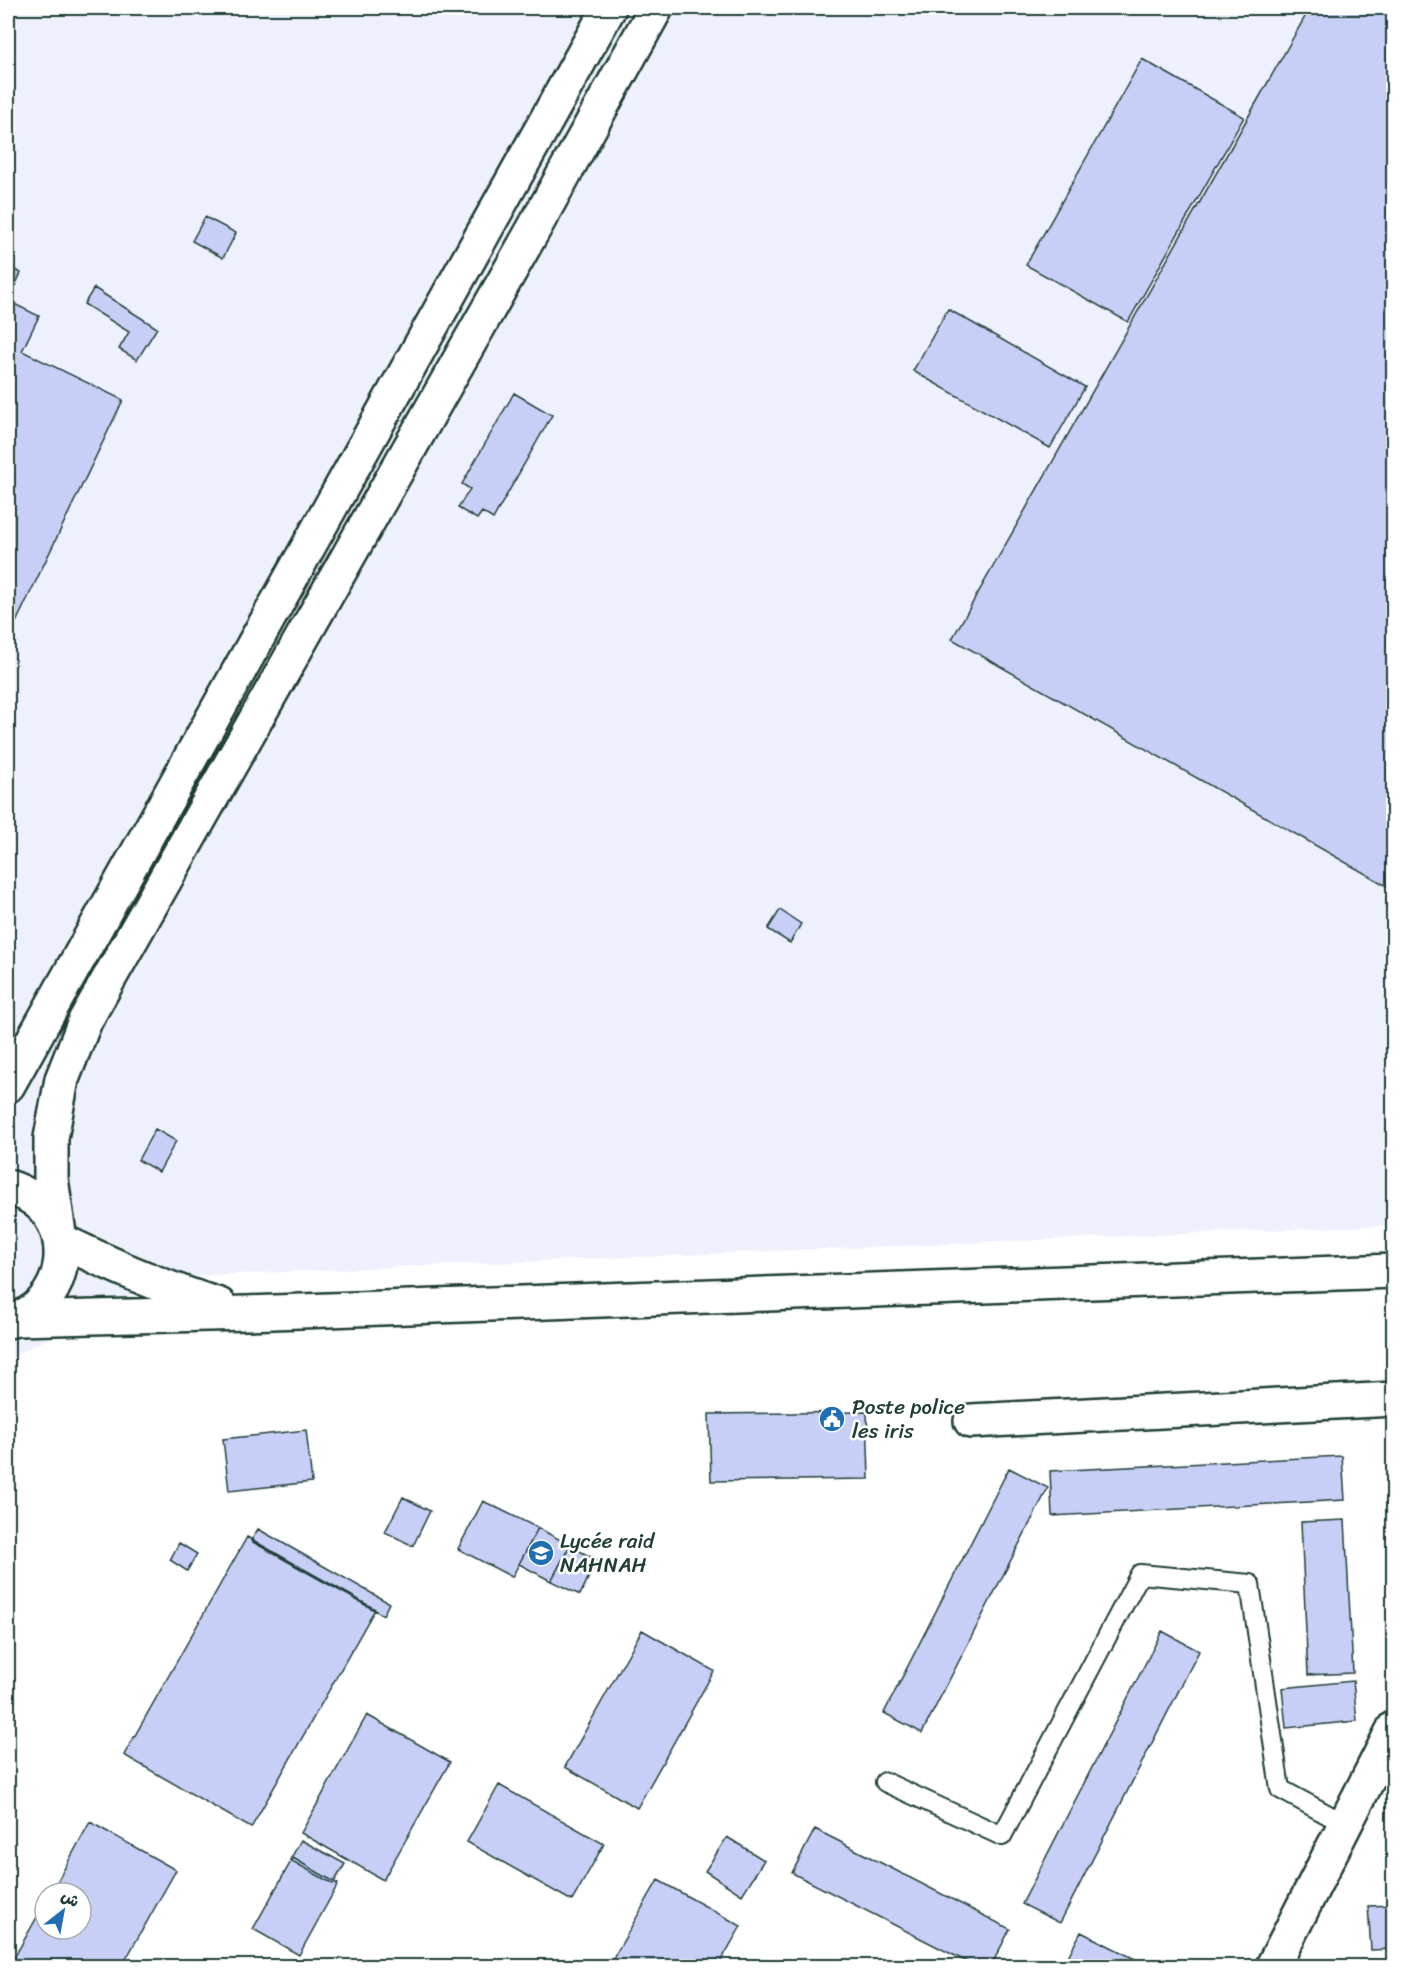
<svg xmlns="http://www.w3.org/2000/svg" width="1401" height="1974" font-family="Sriracha,'Playpen Sans Arabic',sans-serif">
<rect width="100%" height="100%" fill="#fff"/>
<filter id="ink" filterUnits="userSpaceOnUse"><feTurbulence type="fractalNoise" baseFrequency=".0167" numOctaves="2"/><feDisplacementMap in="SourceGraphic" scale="12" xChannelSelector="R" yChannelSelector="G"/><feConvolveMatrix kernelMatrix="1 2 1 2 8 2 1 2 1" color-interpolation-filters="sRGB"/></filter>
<g filter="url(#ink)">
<path fill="#eef1fd" d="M8,8H1393V1225L166,1277L8,1359Z"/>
<path fill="#c7cff7" stroke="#1f3d34" stroke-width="1.5" d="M1310,8H1394V890L952,639Z
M1142,59L1244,117L1128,322L1026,265Z
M205,217L236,233L223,258L192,241Z
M8,266L21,273L8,301Z
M94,288L157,328L137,360L119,349L129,332L84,304Z
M8,301L39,316L22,351L123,400L8,639Z
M948,309L1085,387L1050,448L913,371Z
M514,393L552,415L493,519L482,512L477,519L458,508L470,489L462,484Z
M780,910L801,924L790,943L768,929Z
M155,1129L176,1141L159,1172L138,1160Z
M867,1412L869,1479L711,1481L709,1414Z
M306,1430L312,1482L229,1491L223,1439Z
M1342,1456L1345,1500L1052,1516L1050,1471Z
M1009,1468L1048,1488L922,1733L884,1713Z
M403,1497L430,1511L413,1546L385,1532Z
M483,1501L538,1528L512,1577L458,1549Z
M1345,1520L1353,1673L1308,1675L1301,1522Z
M538,1528L570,1545L551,1581L519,1564Z
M258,1529L389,1603L383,1615L251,1541Z
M247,1537L375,1609L251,1828L124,1755Z
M179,1543L197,1554L187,1571L170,1560Z
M570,1546L597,1560L580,1595L551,1581Z
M642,1630L714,1671L637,1808L565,1767Z
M1162,1631L1199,1651L1060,1923L1022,1904Z
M1353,1681L1357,1721L1286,1728L1282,1688Z
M367,1715L450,1762L383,1880L301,1833Z
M499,1785L604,1844L572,1901L467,1842Z
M90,1822L176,1870L122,1966H29L14,1958L45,1903V1929H81V1893H51Z
M815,1829L1010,1929L991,1966H975L792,1873Z
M727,1837L764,1860L742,1895L705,1871Z
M301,1840L345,1864L333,1884L290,1860Z
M293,1858L338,1884L299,1955L253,1929Z
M658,1880L741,1926L718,1966H609Z
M1394,1905V1949L1371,1950L1368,1906Z
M1081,1932L1149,1966H1063Z"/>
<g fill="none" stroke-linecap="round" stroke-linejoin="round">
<g stroke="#1f3d34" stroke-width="22">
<path id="lane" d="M885,1782L1002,1836L1140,1574L1250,1584L1280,1789L1345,1824"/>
</g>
<g stroke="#1f3d34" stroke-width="38">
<path id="street" d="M971,1421L1394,1399
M1273,1966L1394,1728"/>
</g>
<g stroke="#1f3d34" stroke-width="38">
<path id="secondary" d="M60,1240C112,1265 163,1288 219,1305
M17,1319L246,1313L1394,1271"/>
</g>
<g stroke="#1f3d34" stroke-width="38">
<path id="highway" d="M8,1085L609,8
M8,1187C14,1188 19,1191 25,1194C81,1222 69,1309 8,1321
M60,1240L51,1179V1138L62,1079L85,1021L532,232L656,8"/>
</g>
<use href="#lane" stroke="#fff" stroke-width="18"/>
<use href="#street" stroke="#fff" stroke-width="33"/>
<use href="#secondary" stroke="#fff" stroke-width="33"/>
<use href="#highway" stroke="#fff" stroke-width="33"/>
</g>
</g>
<defs>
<g id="civic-disc" transform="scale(1.35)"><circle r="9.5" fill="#1f6fb2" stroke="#fff"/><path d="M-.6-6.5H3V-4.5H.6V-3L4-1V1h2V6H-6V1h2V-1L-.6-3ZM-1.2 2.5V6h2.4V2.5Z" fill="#fff"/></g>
<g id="school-disc" transform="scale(1.35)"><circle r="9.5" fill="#1f6fb2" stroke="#fff"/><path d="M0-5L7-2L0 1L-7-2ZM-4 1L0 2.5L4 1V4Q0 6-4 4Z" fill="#fff"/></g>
</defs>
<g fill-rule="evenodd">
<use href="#civic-disc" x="832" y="1419"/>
<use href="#school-disc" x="541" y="1553"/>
</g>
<g text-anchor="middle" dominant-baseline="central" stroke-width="5" stroke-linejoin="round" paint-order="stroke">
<g font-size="21" fill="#1f3d34" stroke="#fff" text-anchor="start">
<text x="852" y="1407">Poste police<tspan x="852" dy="24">les iris</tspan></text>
<text x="560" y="1541">Lycée raid<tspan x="560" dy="24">NAHNAH</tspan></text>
</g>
</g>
<rect width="1401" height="1974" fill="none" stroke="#fff" stroke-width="30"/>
<rect x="15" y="15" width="1371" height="1944" fill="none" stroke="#1f3d34" stroke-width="2" filter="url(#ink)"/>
<g transform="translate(63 1911) rotate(31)"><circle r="28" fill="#ffffff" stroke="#a5b1ae" stroke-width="1.5"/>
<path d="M0-4.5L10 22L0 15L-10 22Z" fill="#1f6fb2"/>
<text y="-9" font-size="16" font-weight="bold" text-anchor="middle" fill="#1f3d34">ش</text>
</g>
</svg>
